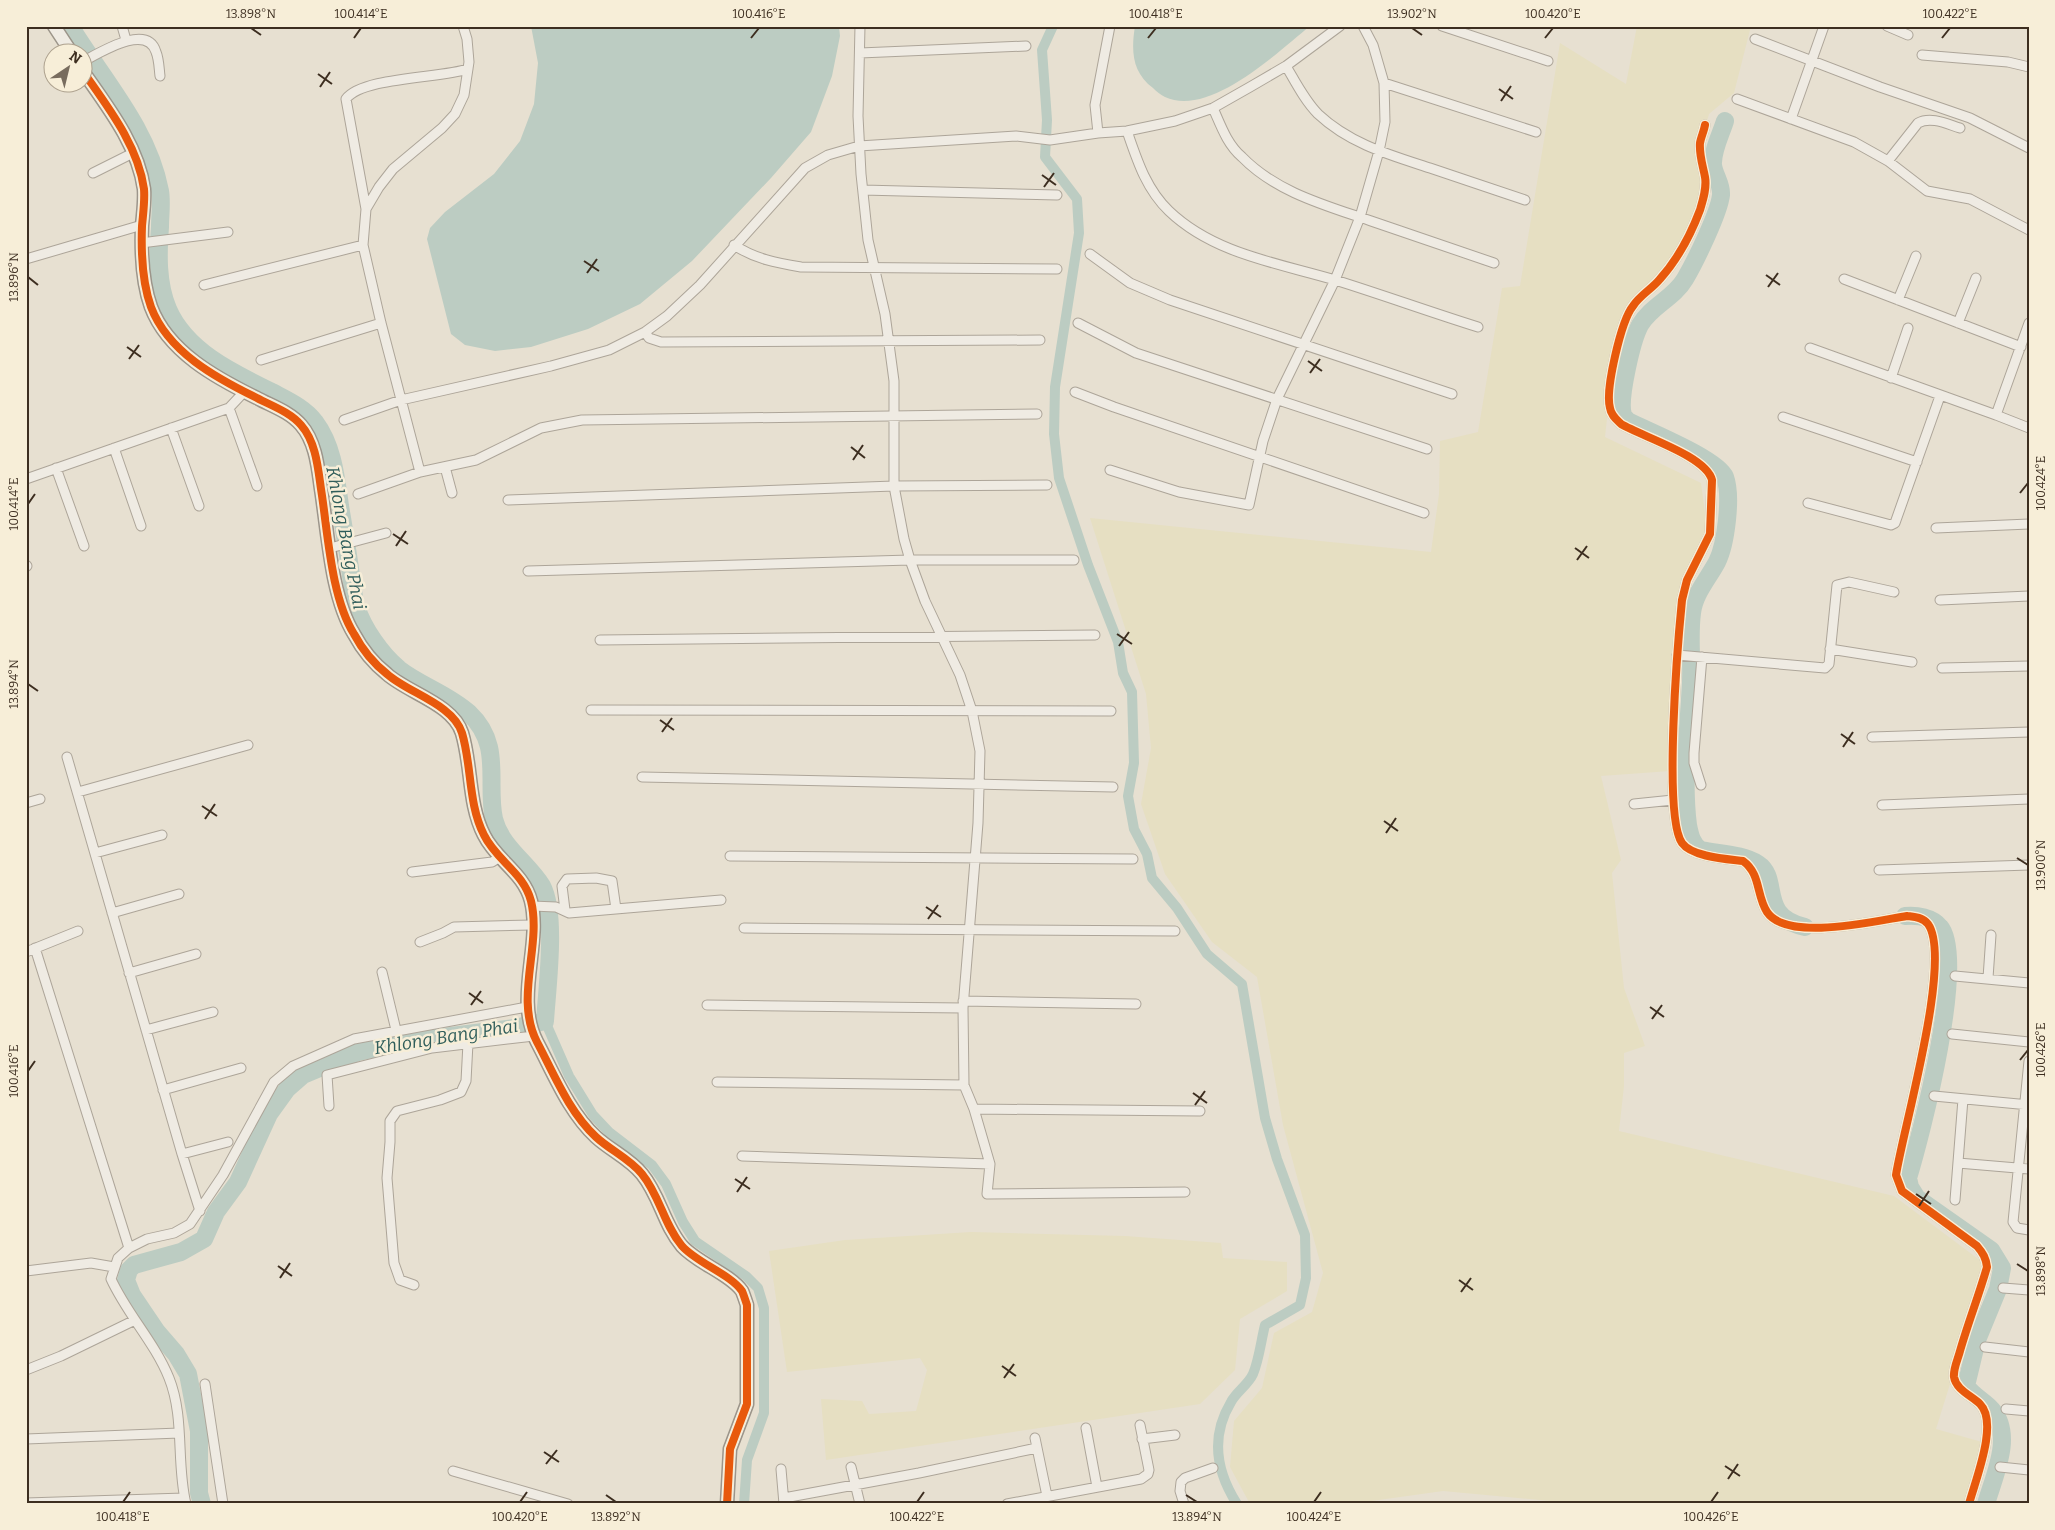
<svg xmlns="http://www.w3.org/2000/svg" width="2055" height="1530" font-family="Bitter,serif">
<rect width="100%" height="100%" fill="#e7e0d1"/>
<path fill="#e6dfc2" d="M1637,26H1751L1734,93L1709,114L1696,160L1704,196L1672,271L1632,311L1614,354L1605,437L1701,483L1708,536L1678,594L1670,771L1601,776L1621,860L1612,873L1624,988L1645,1046L1624,1053V1086L1619,1131L1894,1196L1981,1261L1987,1280L1965,1336L1936,1429L1982,1442L1966,1504H1583L1443,1491L1350,1504H1250L1230,1467L1234,1421L1262,1388L1274,1333L1312,1312L1323,1273L1283,1125L1257,977L1212,942L1165,874L1141,804L1151,748L1146,694L1090,518L1431,552L1439,494L1440,441L1478,432L1502,288L1520,286L1560,43L1626,84Z
M971,1232L1125,1236L1221,1243L1223,1258L1287,1262V1291L1240,1319L1235,1370L1200,1404L826,1460L821,1399L862,1401L869,1414L916,1411L927,1370L920,1358L787,1372L769,1251L845,1240Z"/>
<path fill="#bcccc2" d="M531,26H839L840,36L832,76L811,132L771,178L692,261L640,304L588,329L531,347L495,351L465,345L451,334L427,239L430,228L445,212L494,174L520,141L534,104L538,63Z
M1135,26H1310C1278,52 1209,118 1165,97C1161,95 1156,91 1153,88C1132,72 1131,51 1135,26Z"/>
<g fill="none" stroke-linecap="round" stroke-linejoin="round">
<path stroke="#bcccc2" stroke-width="10" d="M1053,26L1042,50L1047,120L1045,157L1077,199L1079,233L1055,387L1054,434L1059,478L1088,565L1118,642L1123,673L1132,692L1134,763L1128,796L1134,829L1147,854L1152,878L1177,908L1207,954L1242,984L1265,1118L1277,1159L1305,1235L1306,1278L1300,1305L1265,1325C1261,1341 1259,1360 1253,1374C1248,1385 1236,1392 1231,1402C1210,1437 1216,1471 1237,1504
M545,1021L569,1076L593,1115L609,1132L652,1165L666,1184L683,1222L695,1241L746,1276L758,1288L764,1308V1413L747,1460L744,1504"/>
<path stroke="#bcccc2" stroke-width="18" d="M70,26C103,80 148,128 160,191C162,202 160,215 160,227C158,253 157,283 168,309C186,351 233,373 272,392C287,400 305,408 315,422C333,446 336,477 340,506C344,530 348,553 351,576C353,586 353,596 356,606C363,628 381,654 399,669C421,686 448,694 469,713C503,745 486,782 494,819C501,847 528,863 542,886C557,914 547,988 545,1021L515,1028L403,1042L358,1052L303,1075L287,1089L269,1114L238,1182L216,1212L204,1239L181,1252L134,1265L129,1270L126,1280L132,1295L157,1332L176,1354L188,1374L199,1431V1493L202,1504
M1725,121C1721,134 1712,151 1713,165C1714,175 1722,184 1721,195C1719,213 1695,262 1685,279C1674,298 1651,306 1640,325C1632,340 1618,399 1623,415C1624,417 1626,419 1628,421C1647,431 1718,459 1725,477C1732,496 1726,544 1717,562C1708,579 1694,594 1692,613C1689,635 1692,659 1691,681C1689,728 1682,778 1688,825C1690,835 1692,845 1701,850C1719,854 1743,854 1758,864C1781,879 1757,916 1805,927
M1905,916C1917,915 1932,917 1940,927C1967,958 1921,1136 1908,1178L1910,1187L1917,1198L1991,1250L2002,1268L1998,1289L1977,1340L1966,1386C1973,1396 1984,1401 1992,1410C2014,1435 1994,1476 1986,1504"/>
<g stroke="#ada599" stroke-width="11">
<path id="street" d="M122,26L126,40
M860,26L858,116L861,174L868,240L885,314L894,381V486L904,539L910,560L925,601L960,675L972,711L980,751L978,823L963,1008L964,1085L974,1109L990,1164L987,1194L1185,1192
M1442,26L1548,61
M1887,26L1908,35
M1755,39L1880,87L1970,118L2029,148
M860,53L1026,46
M1922,55L2008,62L2029,67
M82,62C98,54 147,22 156,52C159,59 159,68 160,76
M1286,66C1296,83 1305,101 1318,114C1350,144 1390,155 1430,168C1462,179 1493,189 1525,200
M1384,83L1536,132
M1737,99L1854,142L1888,161L1927,191L1970,199L2029,230
M1213,108C1221,126 1227,144 1242,157C1277,193 1328,206 1374,222C1414,236 1454,249 1494,263
M1791,119L1824,26
M1705,125C1704,131 1701,137 1700,143C1699,155 1703,166 1705,177C1707,188 1703,200 1700,210C1691,234 1677,260 1660,279C1652,289 1640,295 1633,306C1621,321 1605,390 1610,408C1611,415 1616,419 1621,424C1643,437 1706,456 1712,480L1710,534L1687,580L1682,600C1678,640 1663,816 1682,843C1692,857 1727,859 1743,861C1761,874 1756,895 1767,912C1787,942 1875,921 1907,916C1915,917 1922,917 1928,924C1953,959 1903,1129 1896,1175L1902,1191L1977,1246C1983,1253 1986,1258 1987,1267C1979,1295 1968,1323 1960,1351C1958,1359 1953,1369 1954,1377C1956,1390 1972,1396 1980,1404C1999,1423 1975,1481 1969,1504
M1127,131C1137,160 1146,189 1169,211C1214,254 1278,263 1335,280C1383,295 1430,312 1478,327
M1098,133L1095,105L1110,26
M1888,161L1918,123C1931,116 1947,124 1960,128
M93,173L133,153
M863,190L1057,195
M366,209L346,99C362,77 442,78 468,69
M141,243L228,232
M734,245C755,259 777,263 801,267L1057,269
M1090,254L1130,283L1170,300L1452,394
M26,259L142,225
M1844,279L2021,347
M204,285L363,245
M1898,300L1916,256
M1078,323L1136,353L1427,449
M1958,323L1976,278
M645,332L649,338L661,342L1040,340
M1810,348L1996,415L2029,428
M261,360L381,323
M1891,378L1908,328
M1075,392L1114,407L1424,513
M229,408L257,486
M1996,415L2029,323
M1783,417L1917,462
M344,420L401,400L551,366L609,350L645,332L667,316L700,285L805,168L828,155L859,146L1016,136L1050,140L1098,133L1127,131L1175,121L1213,108L1250,87L1286,66L1340,26
M171,428L199,506
M114,448L141,526
M445,467L452,493
M56,468L84,546
M1110,470L1179,492L1249,505L1263,441L1277,399L1335,280L1360,217L1379,151L1385,122L1384,83L1373,45L1363,26
M420,472L381,323L363,245L366,209L379,187L393,169L442,128L455,114L464,95L469,62L467,39L463,26
M26,479L229,408L244,392
M358,494L420,472L476,460L541,428L582,420L1037,414
M508,500L894,486L1047,485
M1808,503L1891,525L1895,523L1940,396
M1936,528L2029,524
M330,548L386,533
M26,565L27,566
M528,571L910,560H1074
M1940,600L2029,596
M600,640L1095,635
M1830,649L1912,662
M1677,655L1825,668L1829,664L1837,585L1849,582L1894,592
M1942,668L2029,666
M591,710L1111,711
M1872,737L2029,732
M67,757L182,1154L200,1211
M642,777L1113,787
M1701,785L1694,763V753L1702,657
M78,792L248,745
M26,803L40,799
M1634,804L1673,800
M1882,805L2029,799
M95,853L162,835
M730,856L1133,859
M1879,870L2029,865
M412,872L492,862L500,857
M532,906L556,907L569,913L721,900
M565,910L562,886L567,879L596,878L612,881L616,909
M112,913L179,894
M744,928L1175,931
M420,942L443,933L454,927L532,925
M35,948L129,1248
M26,952L78,931
M382,972L396,1030
M129,973L196,954
M1955,976L2029,983
M1988,978L1991,935
M963,1001L1136,1004
M707,1005L963,1008
M146,1030L213,1012
M1952,1034L2029,1042
M2029,1061L2013,1222L2017,1228L2029,1230
M717,1082L964,1085
M163,1090L241,1068
M1934,1096L2029,1105
M329,1106L327,1075L432,1048L534,1036
M974,1109L1200,1111
M182,1154L228,1142
M742,1156L990,1164
M1958,1163L2029,1169
M1955,1200L1963,1099
M26,1271L91,1263L114,1267
M414,1285L400,1280L394,1263L387,1178L390,1142V1121L397,1111L440,1100L461,1092L466,1081L468,1043
M2003,1288L2029,1290
M1985,1347L2029,1352
M26,1370L61,1356L135,1320
M205,1384L223,1504
M2006,1409L2029,1411
M1086,1428L1097,1487
M1035,1438L1047,1496
M26,1439L179,1433
M1142,1439L1175,1435
M851,1467L860,1504
M2000,1467L2029,1470
M781,1469L784,1504
M453,1471L568,1504
M784,1498L919,1473L1037,1448
M26,1503L184,1498
M186,1504C176,1463 185,1418 169,1378C155,1343 127,1314 111,1279L118,1258L129,1248L147,1239L174,1233L190,1224L223,1175L274,1082L293,1066L354,1039L527,1007
M1007,1504L1141,1479L1148,1474L1149,1470L1140,1425
M1184,1504L1180,1491L1181,1482L1185,1478L1213,1468"/>
</g>
<g stroke="#9c958a" stroke-width="15">
<path id="secondary" d="M54,26L71,52
M82,70C107,106 138,145 144,189C145,201 143,214 142,226C141,253 142,282 151,307C168,352 216,378 257,398C272,406 290,412 301,425C316,442 318,468 321,489C328,533 331,597 354,634C362,649 373,663 387,674C408,693 453,704 462,733C472,766 468,804 484,835C496,860 524,873 531,901C542,945 514,998 537,1042C554,1074 569,1112 596,1137C610,1150 630,1159 642,1174C660,1196 664,1225 682,1246C697,1263 730,1274 742,1291C743,1293 746,1302 747,1305V1404L730,1449L727,1504"/>
</g>
<use href="#street" stroke="#efebe3" stroke-width="9"/>
<use href="#secondary" stroke="#efebe3" stroke-width="12"/>
<g stroke="#f7eed8" stroke-width="11">
<path id="cycleway" d="M82,70C107,106 138,145 144,189C145,201 143,214 142,226C141,253 142,282 151,307C168,352 216,378 257,398C272,406 290,412 301,425C316,442 318,468 321,489C328,533 331,597 354,634C362,649 373,663 387,674C408,693 453,704 462,733C472,766 468,804 484,835C496,860 524,873 531,901C542,945 514,998 537,1042C554,1074 569,1112 596,1137C610,1150 630,1159 642,1174C660,1196 664,1225 682,1246C697,1263 730,1274 742,1291C743,1293 746,1302 747,1305V1404L730,1449L727,1504
M1705,125C1704,131 1701,137 1700,143C1699,155 1703,166 1705,177C1707,188 1703,200 1700,210C1691,234 1677,260 1660,279C1652,289 1640,295 1633,306C1621,321 1605,390 1610,408C1611,415 1616,419 1621,424C1643,437 1706,456 1712,480L1710,534L1687,580L1682,600C1678,640 1663,816 1682,843C1692,857 1727,859 1743,861C1761,874 1756,895 1767,912C1787,942 1875,921 1907,916C1915,917 1922,917 1928,924C1953,959 1903,1129 1896,1175L1902,1191L1977,1246C1983,1253 1986,1258 1987,1267C1979,1295 1968,1323 1960,1351C1958,1359 1953,1369 1954,1377C1956,1390 1972,1396 1980,1404C1999,1423 1975,1481 1969,1504"/>
</g>
<use href="#cycleway" stroke="#e8590c" stroke-width="8"/>
</g>
<path fill="none" stroke="#3d2e20" stroke-width="2" d="M251,28L261,35M1412,28L1422,35M354,38L361,28M751,38L759,28M1148,38L1156,28M1545,38L1553,28M1942,38L1950,28M318,74L332,84M320,87L330,72M1499,89L1513,99M1501,101L1511,86M1042,175L1056,185M1044,187L1054,173M584,261L599,271M587,273L597,259M1766,275L1780,285M28,277L38,285M1768,287L1778,273M127,347L141,357M129,359L139,345M1308,361L1322,371M1310,373L1320,359M851,447L865,458M853,460L863,445M2020,493L2028,483M28,504L35,494M393,534L408,544M396,546L406,531M1575,548L1589,558M1577,560L1587,546M1117,634L1132,644M1119,646L1129,632M28,684L38,691M660,720L674,730M662,732L672,718M1841,734L1855,744M1843,747L1853,732M202,806L217,816M205,819L215,804M1384,821L1398,831M1386,833L1396,818M2017,858L2028,865M926,907L941,917M928,919L938,905M469,993L483,1003M471,1005L481,991M1650,1007L1664,1017M1652,1019L1662,1005M2020,1060L2028,1050M28,1071L35,1061M1193,1093L1207,1103M1195,1105L1205,1091M735,1179L750,1189M737,1192L747,1177M1916,1194L1931,1204M1919,1206L1929,1191M2017,1264L2028,1271M278,1266L292,1276M280,1278L290,1263M1459,1280L1473,1290M1461,1292L1471,1278M1002,1366L1016,1376M1004,1378L1014,1364M544,1452L559,1462M546,1464L557,1450M1725,1466L1740,1476M1728,1479L1738,1464M606,1495L616,1502M1186,1495L1197,1502M123,1502L130,1492M520,1502L527,1492M917,1502L924,1492M1314,1502L1321,1492M1711,1502L1718,1492"/>
<g text-anchor="middle" dominant-baseline="central" stroke-width="5" stroke-linejoin="round" paint-order="stroke">
<g font-size="18" font-style="italic" fill="#2f5d5a" stroke="#f7eed8">
<text transform="translate(346 538) rotate(79)">Khlong Bang Phai</text>
<text transform="translate(446 1037) rotate(-9)">Khlong Bang Phai</text>
</g>
</g>
<rect width="2055" height="1530" fill="none" stroke="#f7eed8" stroke-width="55"/>
<g transform="translate(68 68) rotate(35)"><circle r="24" fill="#f7eed8" stroke="#ada18e"/>
<path d="M0-4L9 19L0 12L-9 19Z" fill="#786c5e"/>
<text y="-8" font-size="14" font-weight="bold" text-anchor="middle" fill="#3d2e20">N</text>
</g>
<rect x="28" y="28" width="2000" height="1474" fill="none" stroke="#3d2e20" stroke-width="2"/>
<g font-size="12" text-anchor="middle" fill="#3d2e20">
<text x="251" y="18">13.898°N</text>
<text x="361" y="18">100.414°E</text>
<text x="759" y="18">100.416°E</text>
<text x="1156" y="18">100.418°E</text>
<text x="1412" y="18">13.902°N</text>
<text x="1553" y="18">100.420°E</text>
<text x="1950" y="18">100.422°E</text>
<text transform="translate(14 277) rotate(-90)" y="4">13.896°N</text>
<text transform="translate(2041 483) rotate(-90)" y="4">100.424°E</text>
<text transform="translate(14 504) rotate(-90)" y="4">100.414°E</text>
<text transform="translate(14 684) rotate(-90)" y="4">13.894°N</text>
<text transform="translate(2041 865) rotate(-90)" y="4">13.900°N</text>
<text transform="translate(2041 1050) rotate(-90)" y="4">100.426°E</text>
<text transform="translate(14 1071) rotate(-90)" y="4">100.416°E</text>
<text transform="translate(2041 1271) rotate(-90)" y="4">13.898°N</text>
<text x="123" y="1521">100.418°E</text>
<text x="520" y="1521">100.420°E</text>
<text x="616" y="1521">13.892°N</text>
<text x="917" y="1521">100.422°E</text>
<text x="1197" y="1521">13.894°N</text>
<text x="1314" y="1521">100.424°E</text>
<text x="1711" y="1521">100.426°E</text>
</g>
</svg>
